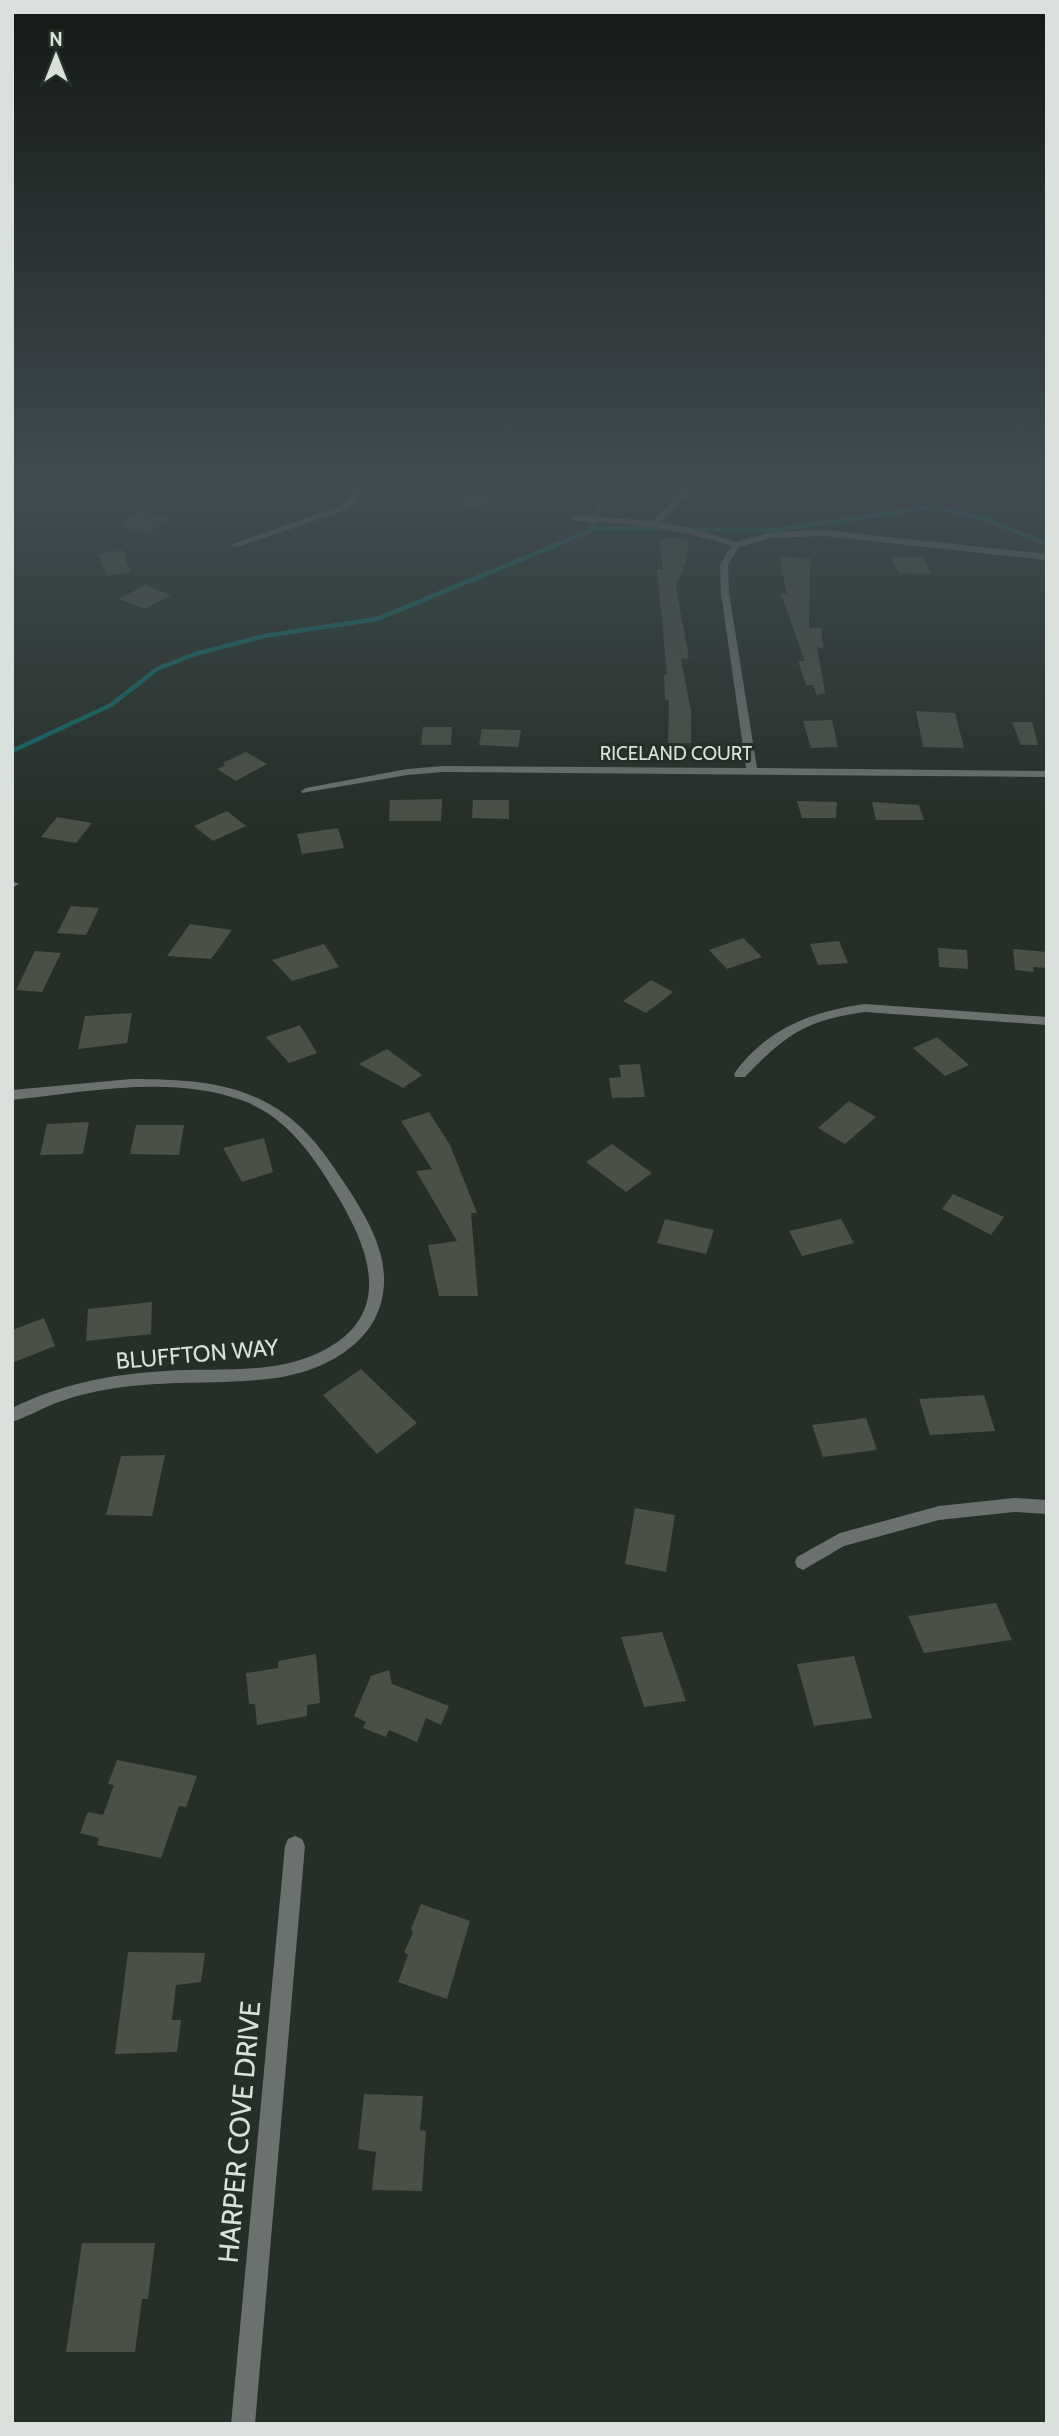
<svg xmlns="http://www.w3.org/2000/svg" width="1059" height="2436" font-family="Cabin,sans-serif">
<rect width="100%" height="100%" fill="#252e27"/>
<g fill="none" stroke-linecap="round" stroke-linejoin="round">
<path stroke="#116966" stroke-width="4.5" d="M589,528H661
M686,529H783L932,507L979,517L1047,544
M12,751L111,705L157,669L195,654L264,636L377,619L590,531L603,499L604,482"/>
</g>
<path fill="#4a5046" d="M475,489L502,495L485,511L458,505Z
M139,511L170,518L148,533L118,526Z
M659,538L688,539L687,558L676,587L689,658L681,659L691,711V743L668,744L669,700H665L664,675H667L657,569H663Z
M123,550L130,572L106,576L99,554Z
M779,557L810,558L809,628H821L823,648L817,647L825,693L817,695L813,685H806L798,661H805L781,594H787Z
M890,557H924L931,574L899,573Z
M145,585L171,595L145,609L119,599Z
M916,711L955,713L964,748L923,747Z
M832,720L838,747L811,748L803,721Z
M1012,722H1032L1038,745H1021Z
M423,727H452L451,745H421Z
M482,729L521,730L518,747L479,745Z
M246,752L267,764L236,781L217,769L225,765L223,763Z
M442,799L441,821H389L390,800Z
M473,800H509V819L472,818Z
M797,801L837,802L836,818H802Z
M872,802L919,805L924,820H876Z
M227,811L246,826L213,841L194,826Z
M57,817L92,823L76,843L41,837Z
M338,828L344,848L302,854L297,834Z
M71,906L99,908L86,935L57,933Z
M190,924L232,930L211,959L167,956Z
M743,938L762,957L727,969L709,950Z
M839,941L848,963L818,965L810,944Z
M324,944L339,967L292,981L272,960Z
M938,948L967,950L968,969L939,967Z
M1013,949L1047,952V968L1033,967L1034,972L1015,970Z
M35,951L61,953L42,992L16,990Z
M651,980L673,992L646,1013L623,1001Z
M132,1013L127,1043L78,1049L85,1016Z
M300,1025L317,1053L289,1063L266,1037Z
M937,1037L969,1065L945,1076L913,1048Z
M387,1049L422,1075L403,1088L359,1064Z
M640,1064L645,1097L612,1098L609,1078L621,1077L619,1065Z
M849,1101L876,1117L845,1144L818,1128Z
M429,1112L450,1145L477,1213H471L478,1296H439L428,1245L457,1241L416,1171L432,1169L401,1121Z
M89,1122L83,1154L40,1155L47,1124Z
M136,1125H184L179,1155L130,1154Z
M264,1138L273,1172L242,1182L223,1148Z
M612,1144L652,1173L626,1192L586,1162Z
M953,1194L1004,1217L991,1235L942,1209Z
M665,1219L714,1230L706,1254L657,1243Z
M841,1219L854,1243L802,1256L789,1231Z
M152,1302L151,1334L86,1341L88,1309Z
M44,1318L55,1346L12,1363V1330Z
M361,1369L417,1423L377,1454L323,1395Z
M984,1395L995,1431L930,1435L919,1399Z
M866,1418L877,1450L823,1457L812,1425Z
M165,1455L152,1516L106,1515L121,1456Z
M635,1508L675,1515L666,1572L625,1564Z
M996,1603L1012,1640L924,1653L908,1616Z
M662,1632L686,1701L644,1707L621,1637Z
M316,1654L320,1703L307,1705V1716L257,1725L255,1704H249L246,1673L278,1668V1661Z
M854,1656L872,1718L814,1726L797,1664Z
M389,1670L392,1684L449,1706L441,1725L426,1718L417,1742L389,1730L386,1737L363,1728L366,1722L354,1716L371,1676Z
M117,1760L197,1776L186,1807L179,1806L161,1858L97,1845L99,1838L80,1833L88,1812L103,1815L114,1785L108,1784Z
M421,1904L470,1921L447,1999L398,1982L408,1955L404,1952L413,1933L411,1929Z
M128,1952L205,1953L201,1982L176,1985L172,2020H181L177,2052L115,2054Z
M364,2094L423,2096L420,2130L426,2131L422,2191L372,2190L376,2152L358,2149Z
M82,2243H155L148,2299H142L135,2352H66Z"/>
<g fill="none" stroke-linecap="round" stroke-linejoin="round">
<path fill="#6b716e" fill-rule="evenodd" d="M363,482H372L349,509L237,547L230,545L343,505Z
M387,482H410L422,486L418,488Z
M691,482H700L661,522L698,530L736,542L771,532L824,530L1047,554V560L824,536L771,538L739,547L728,565L729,593L757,768L1047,771V777L443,772L407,775L302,793L301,791L306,788L407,769L443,766L746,768L721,593L720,565L731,546C679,528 628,523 574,521L570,518L574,515L652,521Z
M12,881L19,884L12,888Z
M865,1004L1047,1017V1025L865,1012C806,1020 785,1035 745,1077H735L734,1074C765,1029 813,1011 865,1004Z
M131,1079C216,1079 279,1087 330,1162C350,1191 375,1226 382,1260C396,1330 337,1369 276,1378C225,1385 173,1380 123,1387C100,1390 77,1395 56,1403C41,1409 27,1417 12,1422V1408C60,1384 112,1374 165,1371C222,1367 286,1377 336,1343C392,1305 366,1244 338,1197C315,1158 288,1118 244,1101C171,1074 87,1092 12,1100V1090Z
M1014,1498L1047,1500V1514L1014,1512L939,1520L844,1546L803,1570L797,1567L795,1562L797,1557L840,1533L939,1506Z
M295,1836L302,1839L305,1846L255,2424H231L285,1846L288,1839Z"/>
</g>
<linearGradient id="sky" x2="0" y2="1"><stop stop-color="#141915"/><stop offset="0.59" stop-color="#404c52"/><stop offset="1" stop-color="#404c52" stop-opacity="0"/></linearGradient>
<rect width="1059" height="823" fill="url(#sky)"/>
<g text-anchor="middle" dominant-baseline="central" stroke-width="6" stroke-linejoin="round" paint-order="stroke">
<g font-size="19" fill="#dae0db" stroke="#252e27">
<text x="676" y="753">RICELAND COURT</text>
</g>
<g font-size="23" fill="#dae0db" stroke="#252e27">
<text transform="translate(197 1354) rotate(-5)">BLUFFTON WAY</text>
</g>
<g font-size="28" fill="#dae0db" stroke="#252e27">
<text transform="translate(239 2132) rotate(-85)">HARPER COVE DRIVE</text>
</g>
</g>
<rect width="1059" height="2436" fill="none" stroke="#dae0db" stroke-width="28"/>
<g transform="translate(56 56)" stroke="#252e27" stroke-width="5" paint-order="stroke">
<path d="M0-5L12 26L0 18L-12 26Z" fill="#dae0db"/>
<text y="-10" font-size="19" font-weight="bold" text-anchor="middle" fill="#dae0db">N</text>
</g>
</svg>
